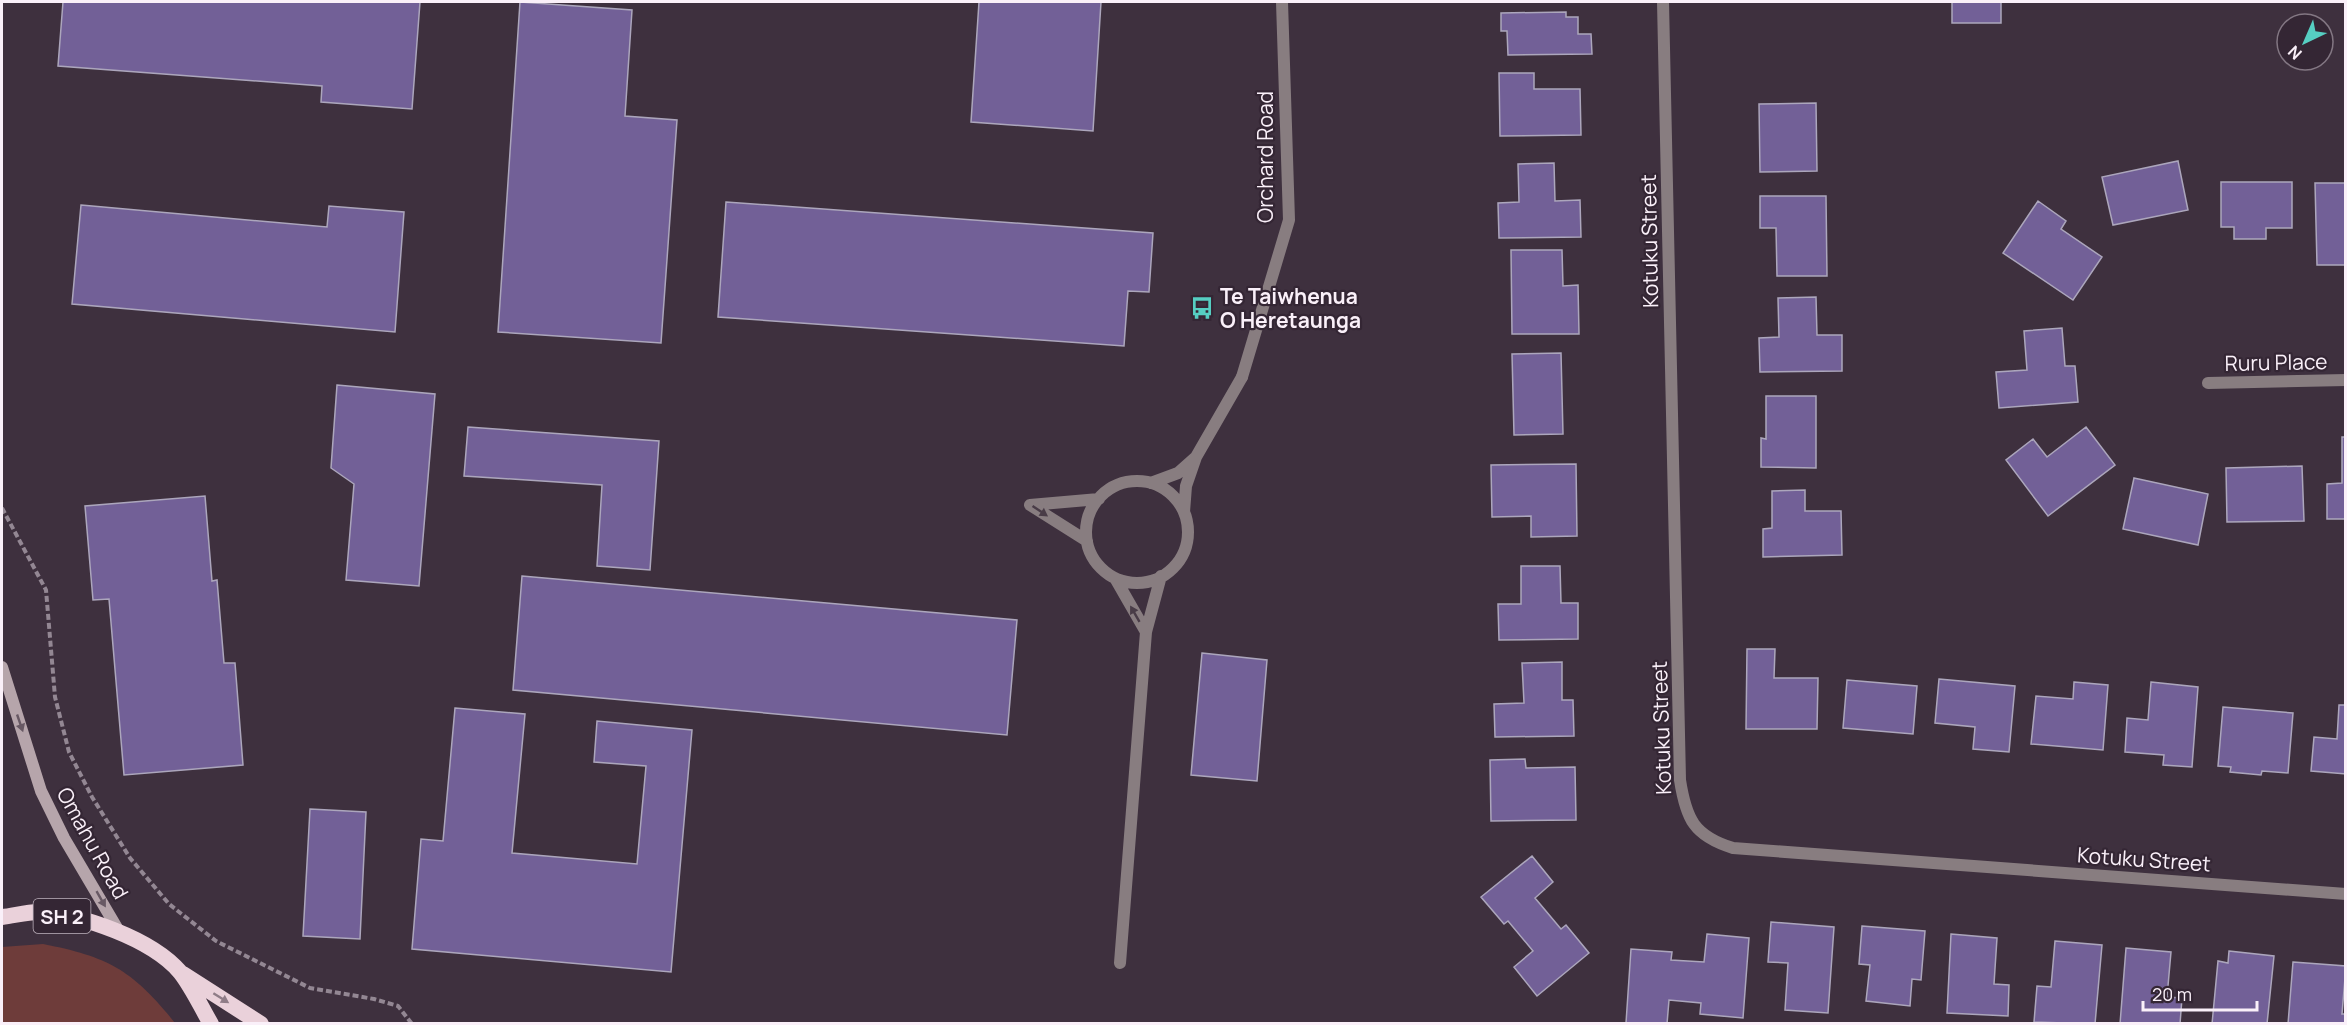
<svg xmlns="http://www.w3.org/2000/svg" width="2347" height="1025" font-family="Manrope,sans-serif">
<rect width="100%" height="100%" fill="#3e303e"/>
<path fill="#6e3c3a" d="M43,944C110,957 133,971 175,1023H2V947Z"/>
<path fill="#726097" stroke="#aca6bc" stroke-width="1.5" d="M63,2H420L412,109L321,102L322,86L58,66Z
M520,2L632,10L625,116L677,120L661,343L498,332Z
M979,2H1101L1093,131L971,122Z
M1952,2H2001V23H1952Z
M1566,12V17H1578V34H1591L1592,54L1508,55L1507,31H1501V13Z
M1499,73H1534V89H1580L1581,135L1500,136Z
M1816,103L1817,171L1760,172L1759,104Z
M2178,161L2188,210L2113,225L2102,177Z
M1554,163L1555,201L1580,200L1581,237L1499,238L1498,203L1519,202L1518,164Z
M2221,182H2292V228H2266V239H2234V227H2221Z
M2315,183H2346V265H2317Z
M1760,196H1826L1827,276H1777L1776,228H1760Z
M2038,201L2066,221L2061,229L2102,257L2073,300L2003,253Z
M726,202L1153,233L1149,292L1128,291L1124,346L718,317Z
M81,205L327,227L329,206L404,212L395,332L72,304Z
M1511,250H1562L1563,286L1578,285L1579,334H1512Z
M1816,297L1817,335H1842V371L1760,372L1759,338L1779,337L1778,298Z
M2062,328L2065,366H2075L2078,402L1999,408L1996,372L2027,370L2024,331Z
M1561,353L1563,434L1514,435L1512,354Z
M337,385L435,394L419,586L346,580L354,484L331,468Z
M1766,396H1816V468L1761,467V438L1766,439Z
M468,427L659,441L650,570L597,566L602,485L464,476Z
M2086,427L2115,465L2048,516L2006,460L2033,439L2047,457Z
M2342,437H2346V519H2327V484L2342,483Z
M1576,464L1577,536L1531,537V516L1492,517L1491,465Z
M2302,466L2304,521L2227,522L2226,468Z
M2134,478L2208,494L2198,545L2123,529Z
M1805,490V511H1841L1842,555L1763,557V529L1772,528V491Z
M205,496L212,581L217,580L224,663H235L243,765L124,775L109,599L93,600L85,506Z
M1521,566H1560L1561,603H1578V639L1499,640L1498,604H1521Z
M522,576L1017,620L1007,735L513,690Z
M1747,649H1775L1774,678H1818L1817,729H1746Z
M1202,653L1267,660L1257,781L1191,775Z
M1562,662V700H1573L1574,736L1495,737L1494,704L1524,703L1522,663Z
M1939,679L2015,686L2009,752L1973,749L1975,727L1935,723Z
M1847,680L1917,686L1913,734L1843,728Z
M2074,682L2108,685L2103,750L2031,744L2036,696L2073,699Z
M2151,682L2198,687L2192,767L2163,765L2164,755L2125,752L2127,718L2148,720Z
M2339,705H2346V774L2311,771L2314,737L2337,739Z
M2223,707L2293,713L2288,773L2262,771L2261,775L2230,772L2231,767L2218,766Z
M455,708L525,714L512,853L637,864L646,766L594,762L597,721L692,730L671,972L412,949L421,839L443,841Z
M1525,759L1526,768L1575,767L1576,820L1491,821L1490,760Z
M310,809L366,812L360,939L303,936Z
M1532,856L1553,882L1535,898L1561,929L1566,925L1589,953L1537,996L1514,967L1533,951L1508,921L1504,924L1481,897Z
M1771,922L1834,927L1828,1013L1785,1010L1788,963L1768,962Z
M1862,926L1925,931L1921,980L1912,979L1910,1006L1866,1001L1870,965L1859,964Z
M1707,934L1749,938L1743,1018L1700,1014L1701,1003L1669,1000L1667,1024L1626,1023L1631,949L1672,952L1671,960L1704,962Z
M1951,934L1997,938L1994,984L2009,985L2008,1016L1947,1013Z
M2055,941L2102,945L2095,1024L2034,1022L2037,986L2051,987Z
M2126,948L2171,952L2167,997L2182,998L2180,1024H2120Z
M2229,951L2274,956L2267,1024H2212L2218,961L2228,963Z
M2293,962L2346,966L2342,1014H2346V1024H2288Z"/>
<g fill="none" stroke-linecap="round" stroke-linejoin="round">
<path stroke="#938793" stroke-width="4" stroke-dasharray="6 3" stroke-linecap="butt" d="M2,508L46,590L55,697L69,752L92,797L130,858L169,904L216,941L310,988L374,999L398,1006L412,1024"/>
<path stroke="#887d80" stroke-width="12" d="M1086 532a51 51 0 1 1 102 0a51 51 0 1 1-102 0Z
M1151,483L1178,473L1196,457
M1184,512L1186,486L1196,457L1242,377
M1087,541L1030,505L1099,499
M1115,578L1146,632L1161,576
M1120,963L1146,632"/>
<path stroke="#887d80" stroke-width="12" d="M1663,2L1680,780C1686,819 1694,836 1733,848L2346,894
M1242,377L1289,220L1282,2
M2208,383L2346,380"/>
<path stroke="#b6a5ab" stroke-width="12" d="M2,667L41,791L64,838L120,933"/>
<path stroke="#ead1da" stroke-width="16" d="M2,917C13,916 26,912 38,912C81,914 152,939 180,972C192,987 201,1007 211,1024
M183,974L261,1024"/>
</g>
<defs><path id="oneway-solid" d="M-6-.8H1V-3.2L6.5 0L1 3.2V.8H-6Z" transform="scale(1.5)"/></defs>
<g fill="#493c47">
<use href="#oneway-solid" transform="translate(1040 511) rotate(34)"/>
<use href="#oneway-solid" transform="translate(1135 614) rotate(-120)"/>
</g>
<g fill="#685964">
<use href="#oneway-solid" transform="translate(20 723) rotate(71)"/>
<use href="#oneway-solid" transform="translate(101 899) rotate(60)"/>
</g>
<use fill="#8f7c87" href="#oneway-solid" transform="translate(221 998) rotate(32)"/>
<defs>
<g id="bus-bare" transform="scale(1.8)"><path d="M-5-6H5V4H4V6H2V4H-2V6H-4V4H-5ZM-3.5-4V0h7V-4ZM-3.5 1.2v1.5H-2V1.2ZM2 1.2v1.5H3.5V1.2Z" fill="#56cec2" stroke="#342634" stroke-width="2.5" paint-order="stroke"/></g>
</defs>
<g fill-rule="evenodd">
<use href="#bus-bare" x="1202" y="308"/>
</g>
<g text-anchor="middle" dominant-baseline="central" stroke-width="4.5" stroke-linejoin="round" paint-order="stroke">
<rect fill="#342634" stroke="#bfb3be" stroke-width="1.5" x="33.5" y="899" width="57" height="34" rx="4.5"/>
<g font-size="20" font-weight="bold" fill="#faf0f9">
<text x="62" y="916">SH 2</text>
</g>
<g font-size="21" fill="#faf0f9" stroke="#342634">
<text transform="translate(1265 157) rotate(-90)">Orchard Road</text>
<text transform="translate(1649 241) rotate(-91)">Kotuku Street</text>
<text transform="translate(2276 362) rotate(-1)">Ruru Place</text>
<text transform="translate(1661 728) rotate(-92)">Kotuku Street</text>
<text transform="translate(93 843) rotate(61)">Omahu Road</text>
<text transform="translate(2144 859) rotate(4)">Kotuku Street</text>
</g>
<g font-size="21" font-weight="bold" fill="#faf0f9" stroke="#342634" text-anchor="start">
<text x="1220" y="296">Te Taiwhenua<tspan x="1220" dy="24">O Heretaunga</tspan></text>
</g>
</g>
<rect width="2347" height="1025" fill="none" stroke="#faf0f9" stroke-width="6"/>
<g transform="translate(2305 42) rotate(224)"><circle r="28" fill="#342634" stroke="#837783" stroke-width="1.5"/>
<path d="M0-4.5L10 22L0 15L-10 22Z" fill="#56cec2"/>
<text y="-9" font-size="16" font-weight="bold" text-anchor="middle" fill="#faf0f9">N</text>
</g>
<path d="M2143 1001v9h114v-9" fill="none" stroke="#faf0f9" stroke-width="3"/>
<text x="2152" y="1001" font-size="18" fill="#faf0f9" stroke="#342634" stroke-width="4.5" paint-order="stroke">20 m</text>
</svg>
